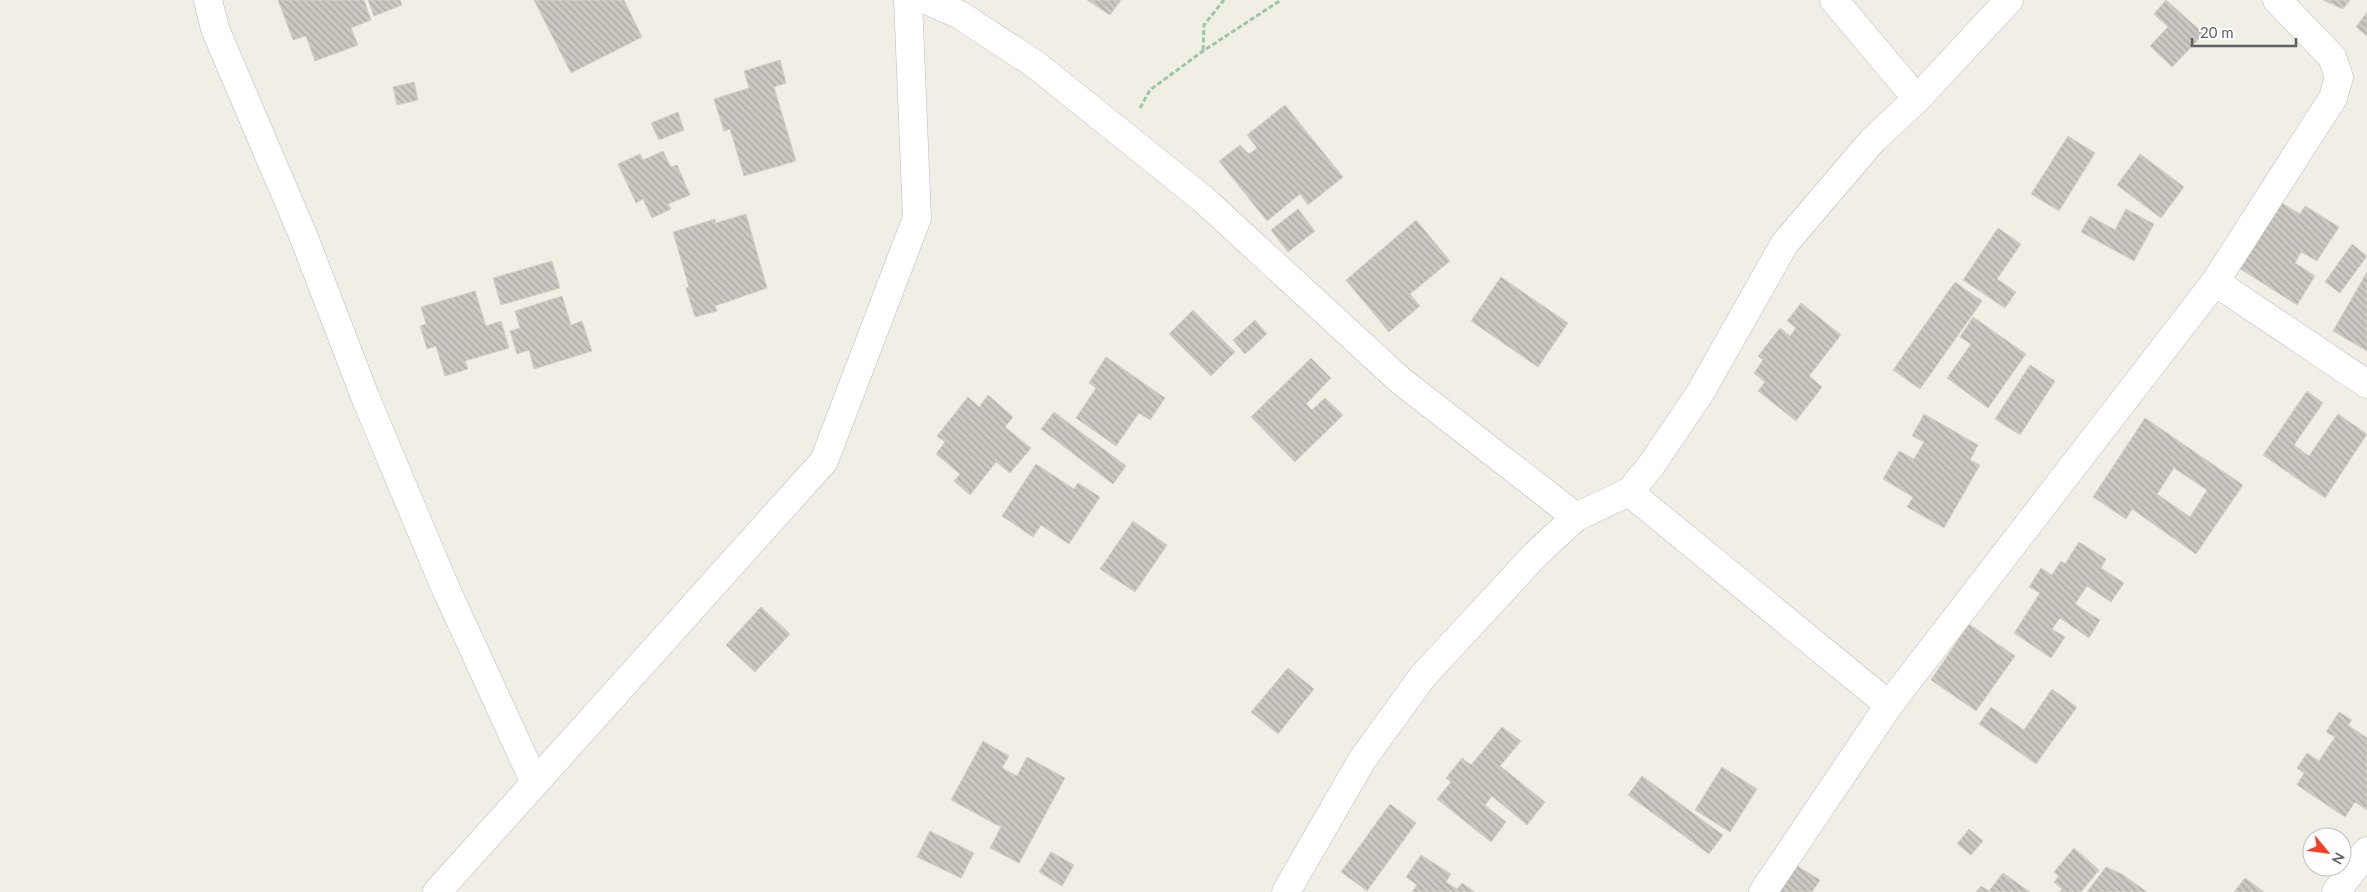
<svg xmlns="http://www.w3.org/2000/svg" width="2367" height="892" font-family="Lato,sans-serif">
<defs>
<pattern id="building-back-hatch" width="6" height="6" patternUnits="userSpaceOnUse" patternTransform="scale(1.25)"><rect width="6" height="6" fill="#cbc8c2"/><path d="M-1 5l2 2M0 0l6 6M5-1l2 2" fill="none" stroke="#a8a6a1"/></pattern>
</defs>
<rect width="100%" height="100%" fill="#f0eee5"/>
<path fill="url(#building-back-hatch)" stroke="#d6d0c3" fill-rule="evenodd" d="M278,0H364L371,20L351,28L358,45L315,61L306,36L293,40Z
M368,0H400L402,5L374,16Z
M534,0H624L642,37L571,73Z
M1087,0H1121L1110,15Z
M2166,0L2204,34L2172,67L2150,46L2168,27L2154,14Z
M2323,0H2350L2343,9Z
M2367,12V36L2356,27Z
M780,60L786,83L774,87L796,161L744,176L730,129L724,131L714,99L749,88L744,71Z
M414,82L418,100L397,105L393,87Z
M1285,105L1343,177L1308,205L1300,194L1267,221L1219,161L1240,145L1249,154L1257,148L1247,135Z
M678,112L684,130L659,140L651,123Z
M2068,136L2095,153L2059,211L2031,194Z
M663,151L671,167L677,165L690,195L668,204L671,209L652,218L643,199L636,203L618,164L640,154L643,160Z
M2140,154L2184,187L2161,218L2117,185Z
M2280,202L2300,214L2305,206L2339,227L2317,261L2301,252L2295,263L2315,276L2297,305L2239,268Z
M1298,209L1315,231L1288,252L1271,230Z
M2126,209L2154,224L2134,261L2081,232L2090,216L2115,230Z
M746,214L767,288L715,306L717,311L695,317L686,288L689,287L673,232L715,219L716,223Z
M1416,220L1450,261L1410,294L1420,306L1389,332L1346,280Z
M1998,228L2021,244L1997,279L2016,292L2005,308L1963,280Z
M2352,244L2367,256L2340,293L2325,282Z
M552,261L560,288L501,305L493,278Z
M2367,272V351L2333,331Z
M1501,277L1568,323L1538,367L1471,321Z
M1955,282L1982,301L1920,389L1893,370Z
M475,291L486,326L501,321L509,348L465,361L468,369L445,376L436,346L427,349L420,326L426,324L421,307Z
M562,296L571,325L582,321L592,351L534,369L529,350L517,354L510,331L520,328L515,311Z
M1801,303L1841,335L1809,376L1822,387L1796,421L1758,391L1765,382L1754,373L1763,360L1758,356L1780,328L1790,336L1796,328L1787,321Z
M1193,310L1235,352L1211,376L1169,334Z
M1973,317L2026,354L1988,408L1947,378L1971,344L1960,337Z
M1255,320L1267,334L1245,354L1233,340Z
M1106,357L1165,398L1150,420L1139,413L1116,446L1076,418L1096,388L1089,383Z
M1311,358L1331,378L1306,404L1312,410L1325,398L1343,415L1295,462L1251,417Z
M2030,365L2055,381L2020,435L1995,419Z
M2307,391L2323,403L2294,445L2309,456L2338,414L2367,434L2325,498L2263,455Z
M988,395L1013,417L1005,427L1031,448L1010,473L996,462L970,495L954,481L960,474L936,454L945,442L937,436L968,397L979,407Z
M1054,412L1126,466L1113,484L1041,429Z
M1924,414L1978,445L1970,460L1980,465L1944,528L1907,507L1913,497L1883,479L1899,451L1914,459L1924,442L1912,436Z
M2145,418L2243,485L2196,554L2132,509L2126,519L2093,497ZM2174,468L2207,490L2190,517L2157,494Z
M1036,464L1074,489L1078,483L1100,497L1069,544L1041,525L1033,537L1002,516Z
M1133,521L1167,545L1135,592L1100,569Z
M2079,542L2106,559L2101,568L2124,583L2111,602L2087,586L2075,604L2100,620L2089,638L2060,618L2052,629L2065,637L2051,658L2014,633L2040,593L2029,587L2041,568L2052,575L2061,561L2065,564Z
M761,607L790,634L755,672L726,645Z
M1969,624L2015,656L1976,711L1931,680Z
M1288,668L1314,689L1278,734L1251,712Z
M2052,689L2077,707L2036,764L1979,724L1991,707L2024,730Z
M2339,712L2352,720L2348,725L2367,738V810L2355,802L2345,817L2297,785L2304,773L2297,768L2307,753L2319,761L2335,737L2326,732Z
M1502,727L1521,741L1500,766L1545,802L1527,825L1492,796L1485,805L1506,822L1491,842L1437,799L1451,782L1446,778L1462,758L1471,765Z
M983,741L1009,756L1002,768L1017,776L1027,757L1065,778L1019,863L990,848L1001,827L951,800Z
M1722,767L1757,789L1730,832L1695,810Z
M1642,776L1723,835L1709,854L1628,795Z
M1390,804L1416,823L1367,891L1341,872Z
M1969,829L1983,841L1971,855L1957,844Z
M930,831L974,853L961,878L917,857Z
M2074,848L2099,870L2081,892H2060L2062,889L2054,882L2059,876L2054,872Z
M1051,852L1074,865L1062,886L1039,872Z
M1421,855L1451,874L1446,882L1457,889L1462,883L1475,892H1412L1417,885L1406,877Z
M1791,862L1820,880L1812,892H1772Z
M2106,867L2122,874L2147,892H2087Z
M2003,873L2030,892H1976L1981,886L1989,891Z
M2245,878L2264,892H2234Z"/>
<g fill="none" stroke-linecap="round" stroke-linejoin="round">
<g stroke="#b8bbc0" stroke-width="29">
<path id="minor" d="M208,0L215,29L303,235L366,399L445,587L535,783
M926,0L960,15L1036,65L1203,199L1401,381L1576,517
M1834,0L1917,99
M2215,282L2367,384
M1629,492L1889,705
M1286,892L1362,760L1423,676L1536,554L1576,517L1629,492L1650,467L1700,393L1785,243L1872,141L1917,99L2009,0
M1763,892L1889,705L2215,282L2333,98L2339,77L2332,57L2277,0
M2336,892L2367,851"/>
</g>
<g stroke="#b8bbc0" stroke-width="29">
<path id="tertiary" d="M437,892L824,461L917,218L908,0"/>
</g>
<path stroke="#98c8a8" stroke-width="3" stroke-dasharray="5 2.5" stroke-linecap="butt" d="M1203,50L1204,25L1224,0
M1140,108L1150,90L1203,51L1281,0"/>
<use href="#minor" stroke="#fff" stroke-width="28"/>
<use href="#tertiary" stroke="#fff" stroke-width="28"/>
</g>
<g transform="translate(2327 852) rotate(119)"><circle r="24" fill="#ffffff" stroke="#bec0c2"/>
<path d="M0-4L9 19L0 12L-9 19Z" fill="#f53f27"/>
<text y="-8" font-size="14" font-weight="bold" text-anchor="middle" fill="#5d6167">N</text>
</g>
<path d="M2192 38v8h104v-8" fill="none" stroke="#5d6167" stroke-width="2.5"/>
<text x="2200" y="38" font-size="15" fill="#5d6167" stroke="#ffffff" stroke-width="4" paint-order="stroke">20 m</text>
</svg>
